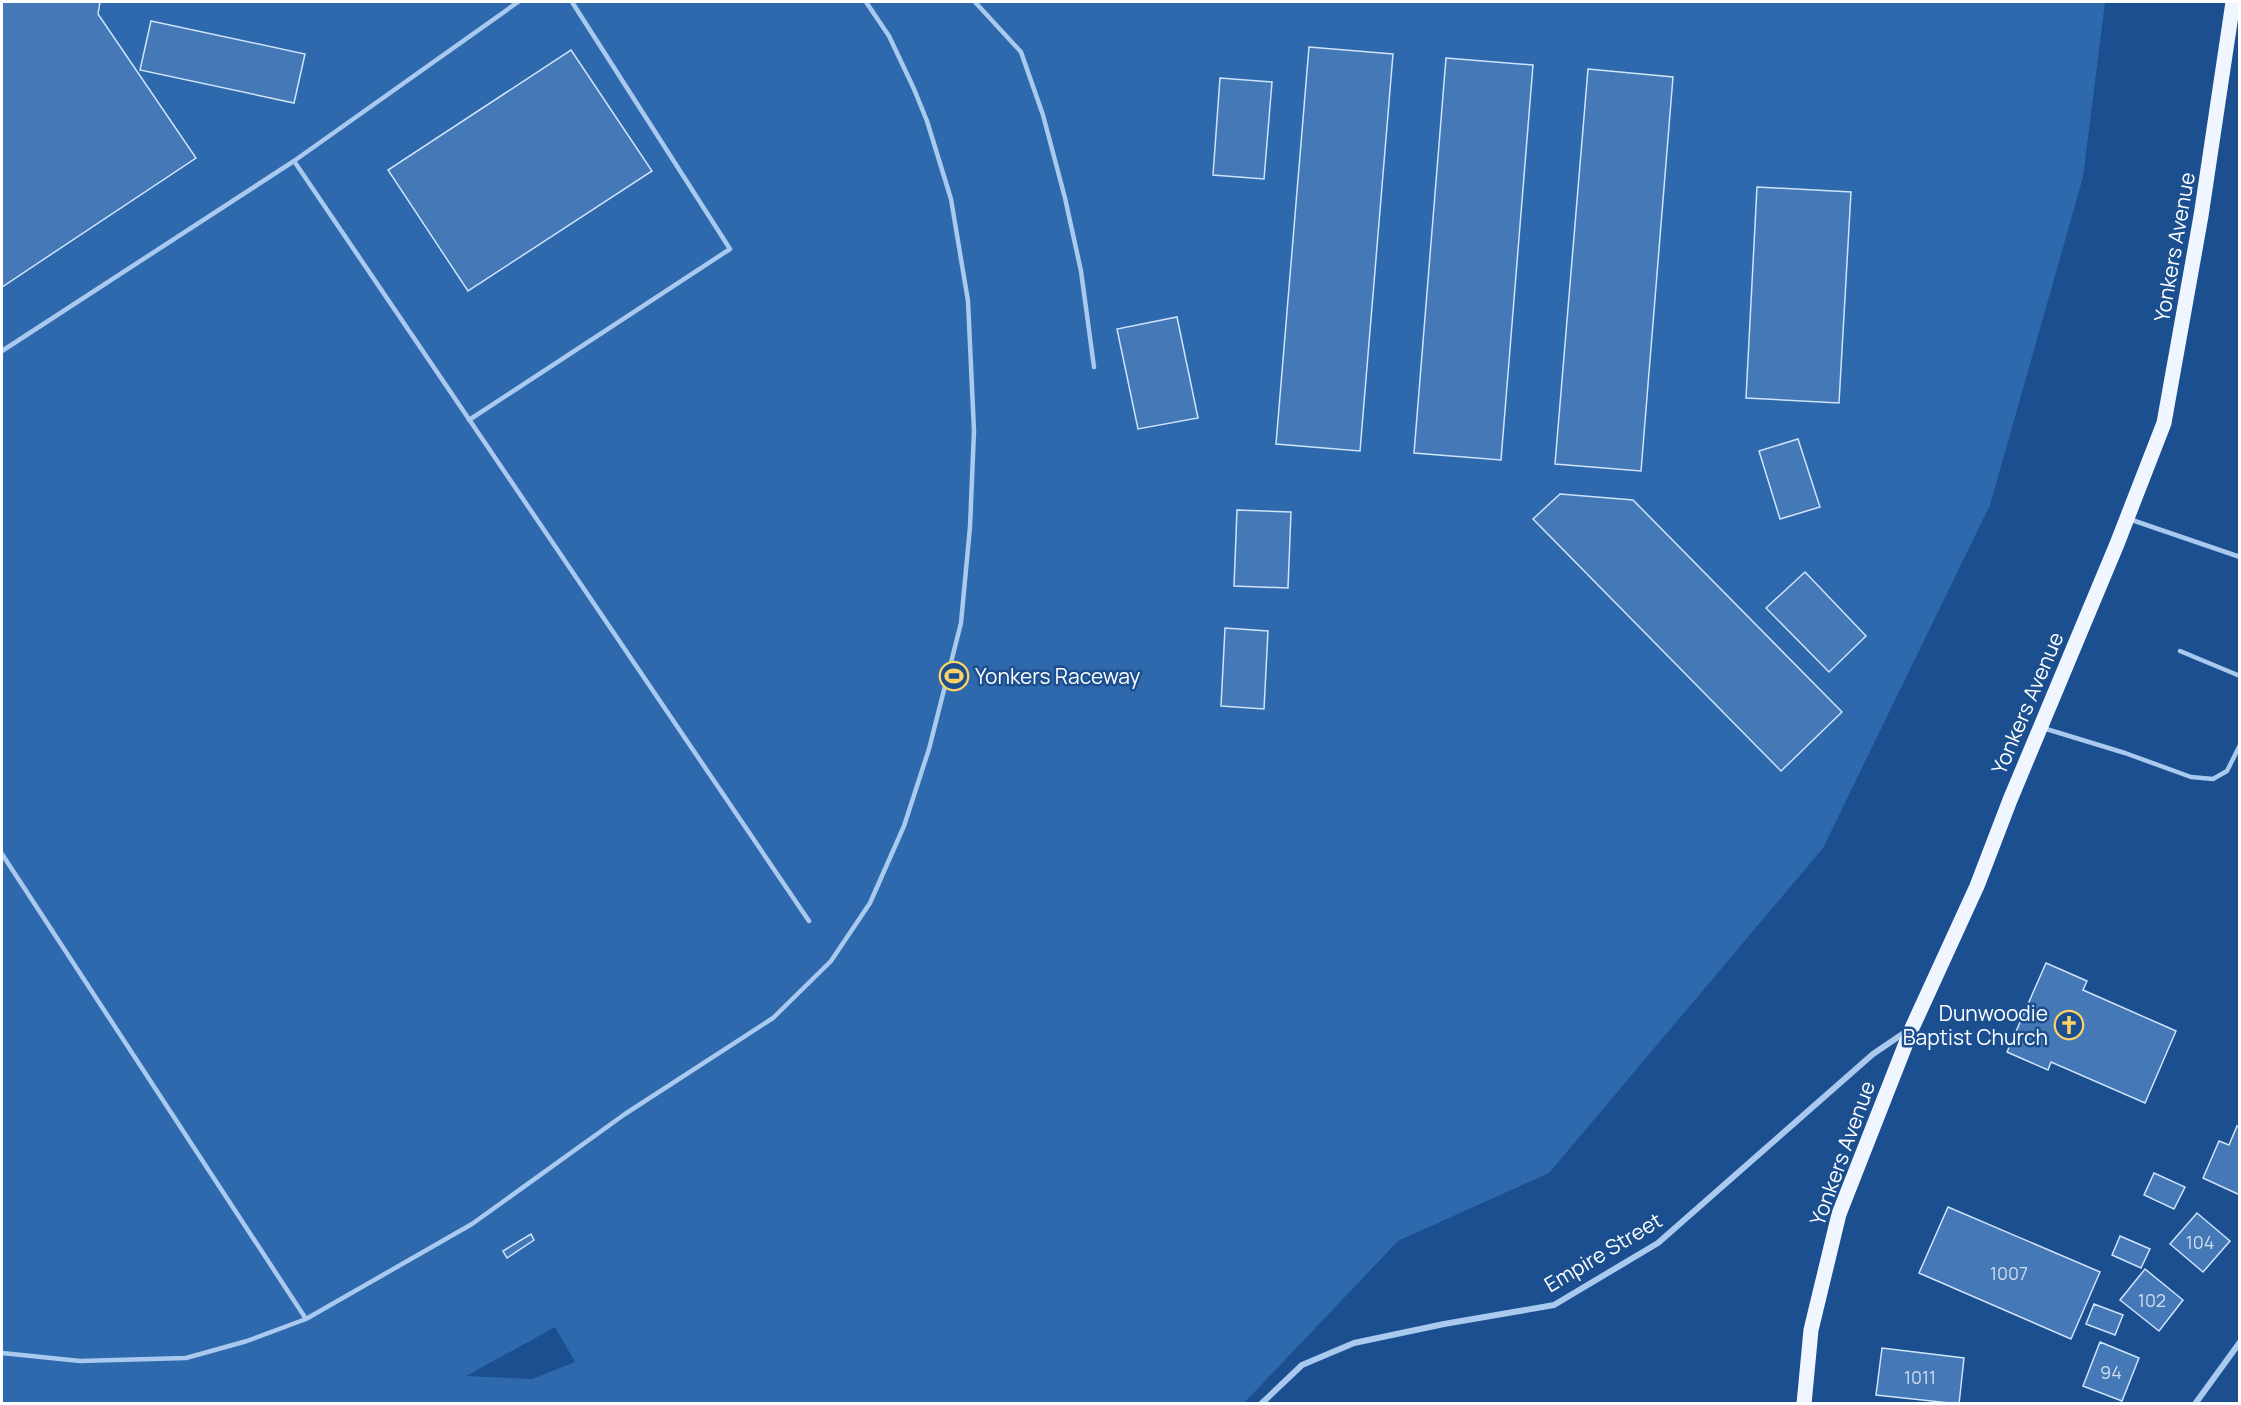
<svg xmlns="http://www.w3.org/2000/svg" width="2241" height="1405" font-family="Manrope,sans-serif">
<rect width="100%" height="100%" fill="#1b4f8f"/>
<path fill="#2e69ad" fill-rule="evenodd" d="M2,2H2105L2083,177L1990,505L1823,848L1549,1173L1398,1241L1244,1403L2,1404ZM555,1327L575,1362L532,1379L466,1376Z"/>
<path fill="#4478b7" stroke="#cfe3fa" stroke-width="1.5" d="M2,2H100L98,14L196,158L2,287Z
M151,21L305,54L294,103L140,70Z
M1309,47L1393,54L1360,451L1276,444Z
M571,50L652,171L468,291L388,170Z
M1446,58L1533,65L1501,460L1414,453Z
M1588,69L1673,77L1641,471L1555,464Z
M1220,78L1272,82L1264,179L1213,175Z
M1757,187L1851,192L1839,403L1746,398Z
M1177,317L1198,418L1138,429L1117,329Z
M1798,439L1820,507L1780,519L1759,451Z
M1560,494L1633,500L1842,712L1781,771L1533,519Z
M1237,510L1291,512L1288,588L1234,586Z
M1805,572L1866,636L1829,672L1766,608Z
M1225,628L1268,631L1264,709L1221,706Z
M2046,963L2087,981L2083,990L2176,1031L2145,1103L2051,1062L2048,1070L2007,1052Z
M2237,1126L2240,1128V1195L2203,1178L2219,1141L2229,1145Z
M2154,1173L2185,1187L2174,1209L2144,1195Z
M1948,1207L2100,1272L2071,1339L1919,1273Z
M2197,1213L2230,1241L2203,1272L2170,1244Z
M531,1234L534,1240L507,1258L503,1251Z
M2120,1236L2150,1249L2141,1268L2112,1255Z
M2145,1269L2183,1300L2159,1331L2120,1300Z
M2094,1304L2123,1315L2115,1335L2086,1324Z
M2100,1342L2139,1358L2122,1401L2083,1386Z
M1882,1348L1964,1358L1959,1404L1876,1395Z"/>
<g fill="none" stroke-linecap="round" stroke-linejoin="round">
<path stroke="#a9c9ee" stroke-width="4.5" d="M975,2L1021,52L1043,115L1065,198L1081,271L1094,367
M294,161L809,921
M2,351L294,161L518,2
M469,420L730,249L572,2
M2129,519L2240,557
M2180,651L2240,676
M2043,728L2125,753L2191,777L2213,779L2227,771L2240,745
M2,854L306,1319
M2,1353L80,1361L186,1358L247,1341L306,1319L472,1224L625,1114L773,1018L831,961L870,903L904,826L929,749L961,623L970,527L974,431L968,301L951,199L927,121L914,89L889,36L866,2"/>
<path stroke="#a9c9ee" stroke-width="6" d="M1261,1404L1302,1365L1354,1343L1444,1324L1554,1305L1658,1243L1873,1054L1907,1031
M2195,1404L2240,1342"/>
<path stroke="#f0f6ff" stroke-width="15" d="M1804,1404L1811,1330L1839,1214L1912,1028L1977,886L2010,800L2117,544L2164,423L2201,216L2233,2"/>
</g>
<defs>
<g id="stadium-ring" transform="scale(1.5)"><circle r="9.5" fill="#1b4f8f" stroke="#ffd166" stroke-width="1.5"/><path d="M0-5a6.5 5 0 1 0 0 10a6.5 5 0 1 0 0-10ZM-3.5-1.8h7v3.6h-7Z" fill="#ffd166"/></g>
<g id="church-ring" transform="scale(1.5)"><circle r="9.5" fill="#1b4f8f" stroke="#ffd166" stroke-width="1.5"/><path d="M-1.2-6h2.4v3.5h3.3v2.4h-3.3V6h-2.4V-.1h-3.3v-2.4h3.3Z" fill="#ffd166"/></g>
</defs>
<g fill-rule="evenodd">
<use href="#stadium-ring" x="954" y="676"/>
<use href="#church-ring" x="2069" y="1025"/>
</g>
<g text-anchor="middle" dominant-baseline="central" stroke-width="5" stroke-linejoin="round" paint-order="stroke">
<g font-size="18" fill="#d0dded">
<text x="2200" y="1242">104</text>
<text x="2009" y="1273">1007</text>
<text x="2152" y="1300">102</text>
<text x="2111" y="1372">94</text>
<text x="1920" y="1377">1011</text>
</g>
<g font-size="21" fill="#fff" stroke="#1b4f8f">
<text transform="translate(2174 247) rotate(-80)">Yonkers Avenue</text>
<text transform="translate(2027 703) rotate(-67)">Yonkers Avenue</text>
<text transform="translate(1842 1153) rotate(-70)">Yonkers Avenue</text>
<text transform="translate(1603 1252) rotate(-31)">Empire Street</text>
</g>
<g font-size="21" fill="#fff" stroke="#1b4f8f" text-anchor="start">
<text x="975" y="676">Yonkers Raceway</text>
<text x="2048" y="1013" text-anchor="end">Dunwoodie<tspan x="2048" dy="24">Baptist Church</tspan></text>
</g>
</g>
<rect width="2241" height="1405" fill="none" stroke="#ffffff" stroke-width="6"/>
</svg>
